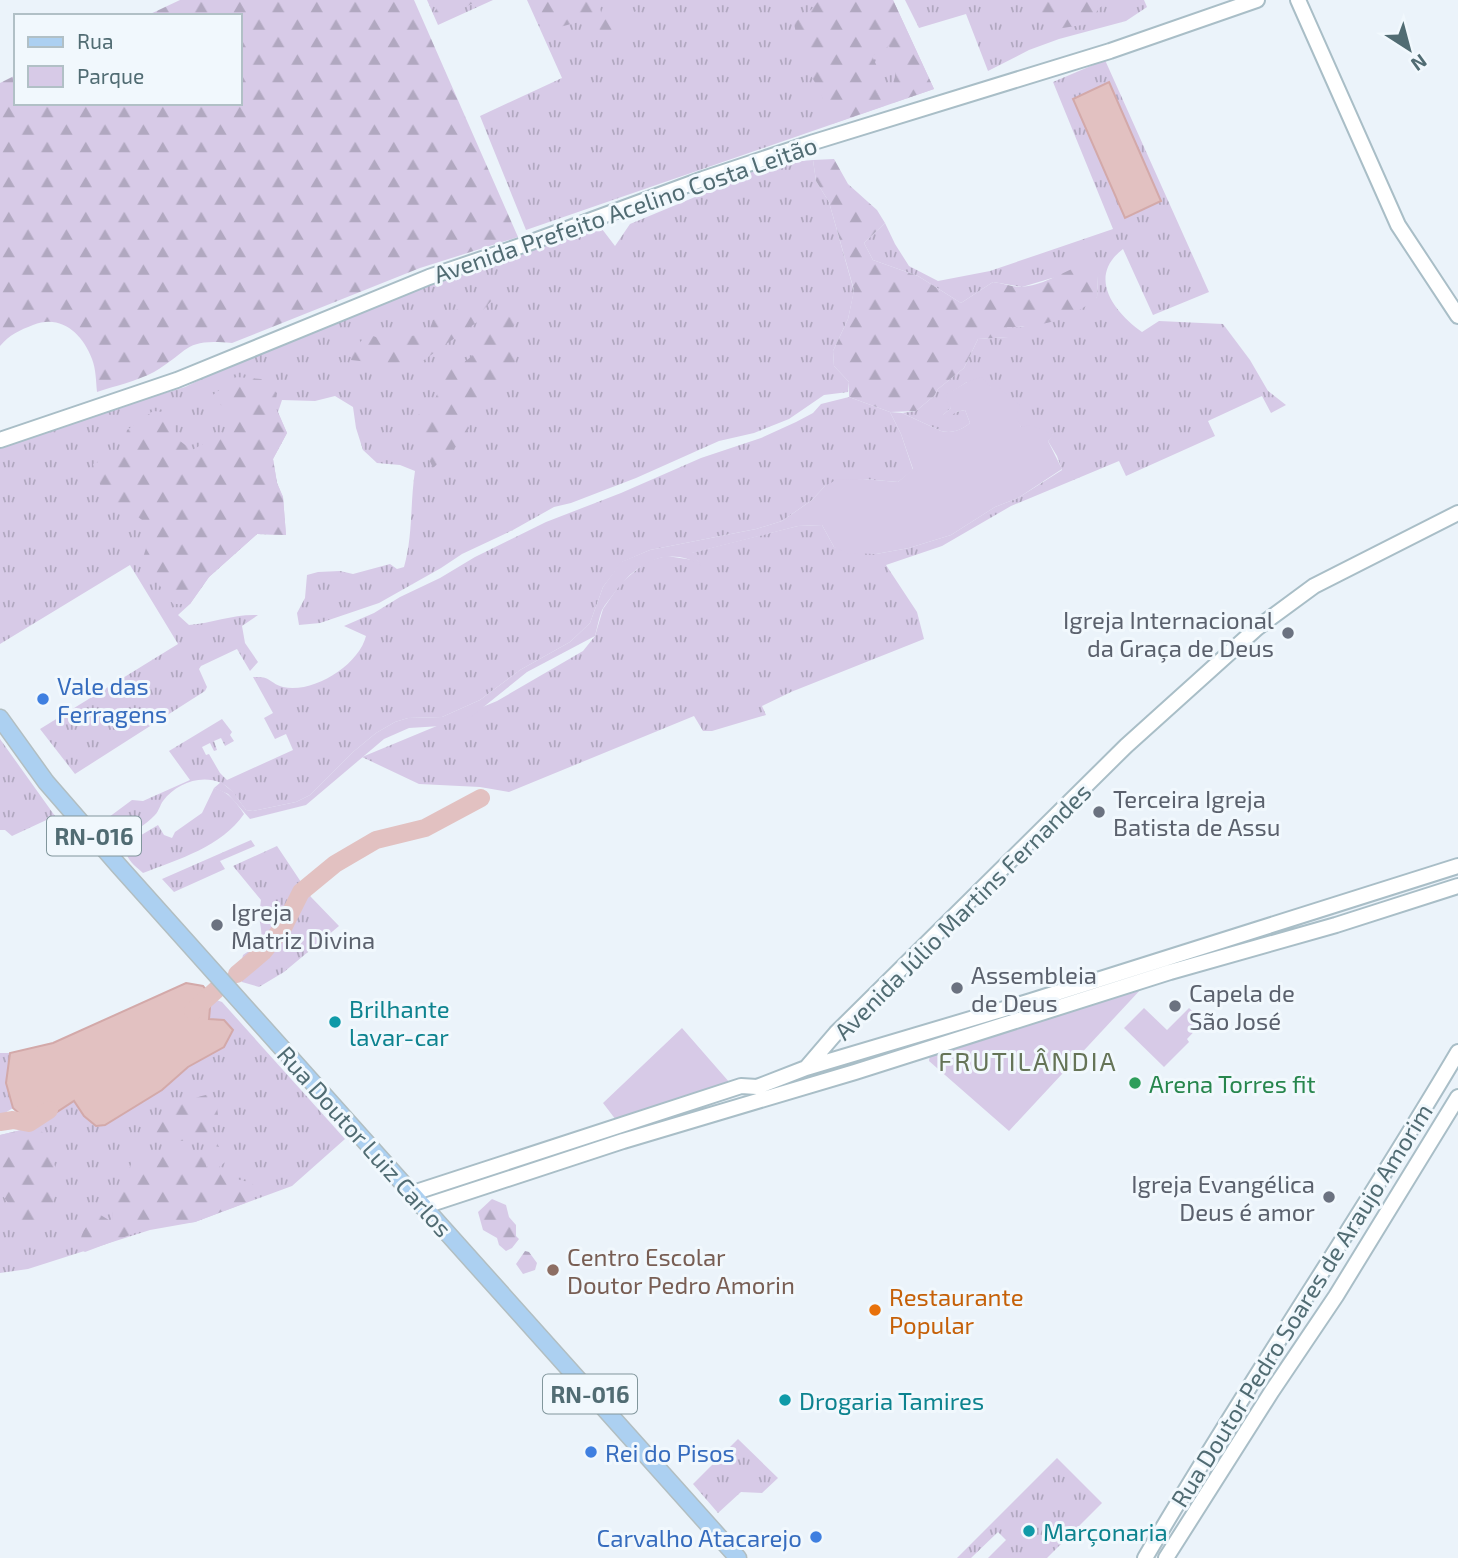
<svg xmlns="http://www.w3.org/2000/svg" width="1458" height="1558" font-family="'Exo 2',sans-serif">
<defs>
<pattern id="grass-tufts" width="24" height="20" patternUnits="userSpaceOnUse" patternTransform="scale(1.75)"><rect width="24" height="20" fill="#d7cae7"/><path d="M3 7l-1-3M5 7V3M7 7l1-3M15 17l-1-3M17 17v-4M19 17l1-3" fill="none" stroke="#b1a8c0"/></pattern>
<pattern id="forest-firs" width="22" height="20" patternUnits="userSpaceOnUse" patternTransform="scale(1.75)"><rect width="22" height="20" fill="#d7cae7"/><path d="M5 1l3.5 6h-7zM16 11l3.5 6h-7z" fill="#b1a8c0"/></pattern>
</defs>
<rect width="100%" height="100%" fill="#ebf3fa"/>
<path fill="url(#grass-tufts)" d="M427,0H493L438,25Z
M527,0H893L934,89L526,230L480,116L562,78Z
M905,0H1144L1147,7L1126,21L1059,39L1029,50L988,71L966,14L919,28Z
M1105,60L1209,292L1153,315L1123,249C1086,277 1115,313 1142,332L1159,321L1223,324L1250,360L1268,391L1286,405L1271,413L1262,396L1208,421L1215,436L1126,476L1119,461L1011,506L942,546L886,565L917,612L924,639L791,692L762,706L766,715L712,731H703L694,716L509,792L480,787L419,784L362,757L497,701L583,651L595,636L603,609L621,583L647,561L667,556L693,560L700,564L691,553L798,526L822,525L834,547L876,554L909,548L951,535L995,507L1018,498L1062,470L1057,456L1048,441L1053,435L1021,427L991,388L967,382L947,395L951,408L943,415L965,410L970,423C961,430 953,434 941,431L902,413L916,411L934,396L938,389L964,368L978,339L1008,337L1006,327H1022L1097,297L1098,276L1052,278L1022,287L993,282L961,303L918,276L873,260L864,243L885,223L895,244L909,266L938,281L990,271L1113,229L1053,82Z
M813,160L816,181L829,202L854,291L848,319L833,351L834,366L849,382L848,392L824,395L789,419L754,433L719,441L636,478L571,503L554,507L513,530L462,554L441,568L379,603L320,623L299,625L297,613L305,598L307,575L318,572L340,571L353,574L390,564L397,569L404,567C413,536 410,503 415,471L400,465L377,463L363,450L356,428L353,407L335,396L315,401L282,400L278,412L287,433L273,459L277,483L283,497L286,535L257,534L209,577L190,604L178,615L189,625C213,623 233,614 258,615L242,626L245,643L258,662L250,671L237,649L201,666L199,669L207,687L205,691L75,774L40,729L178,644L130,565L0,644V448L79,419L185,387L281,341L585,225L602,229L615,246L630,224L724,185L746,168L759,162L778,163Z
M849,397L890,412L901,434L913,470L898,482L863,479L825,486L812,500L782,521L756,529L650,550L622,562L603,587L590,623L570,642L520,670L480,700L442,717L408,718L395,722L376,733L353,752L310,795L296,802L253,811L246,810C239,801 232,788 221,783C200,774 176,784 163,801C160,805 159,811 155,815C145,825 133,834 118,836L105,820L132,800L143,801L190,780L169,751L222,719L232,732L230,735L234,741L225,746L221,738L214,741L217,750L214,751L210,743L202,747L206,755L209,754L220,773L227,780L293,750L286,734L275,739L264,718L273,713L253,677C272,676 269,683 283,687C313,694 359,665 366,636L344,626L374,613L400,597L440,578L475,557L546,522L621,493L701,458L761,438L796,422L813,413L821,404Z
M0,739L55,816L12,836L5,830H0Z
M214,788C229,792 236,802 244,814C221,847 179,859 143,873C134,865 121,856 128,843L158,825L164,835L172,838L175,832L202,813Z
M251,840L255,846L220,861L225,869L174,892L162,879Z
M277,846L311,897L339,926L284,972L259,987L242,982L238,976L243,955C260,943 264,944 260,923C259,916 260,907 261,900L233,866Z
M211,998L222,1002L345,1139L292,1186L195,1222L150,1230L28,1269L0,1273V1135L34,1127L74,1100L84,1116L96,1126L105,1125L162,1090L188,1067L224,1047L209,1019Z
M0,1053H10L6,1083L13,1108L0,1116Z
M738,1439L778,1478L762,1493L741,1492L718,1513L693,1484Z
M1057,1458L1102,1503L1047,1558H988L1006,1540L998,1532L971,1558H957Z"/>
<path fill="url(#forest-firs)" d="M180,0H414L518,237L420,268L232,343C183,338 190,351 154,372C137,381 115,386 97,392C96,382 96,369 92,359C82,333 61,314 33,325C20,330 9,335 0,346V83L16,75V103H240V16H146Z
M442,0H486L481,5L471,4L442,20L433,14Z
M532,0H598L602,16L619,20L638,10L623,30L603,32L586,20L556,28L539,17Z
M819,0H893L934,89L893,103L896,61L889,46L872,56L884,81L875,87L884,106L832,124L820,92L800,55L794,23L812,9Z
M1028,0H1113L1099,8L1089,24L1056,29L1032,7Z
M834,159L848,184L877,210L885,223L864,243L873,260L918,276L961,303L993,282C1002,283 1013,287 1021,287C1052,285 1076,260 1107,259L1098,276L1097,297C1074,319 1038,328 1007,327L1009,337L978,339L964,368L938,389L934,396L916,411L890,412L849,397V382L834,366L833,351L848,319L854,290L829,202L816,181L813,160Z
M497,282L501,290L484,309L480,320L424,360L386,364L351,360L352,352L367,334L382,339L428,334L433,320L468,305Z
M520,300L523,317L511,328C522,351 514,361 509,384L486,391L463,418L469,428L460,443L433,468L423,446L415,417L431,407L444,380L437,367L457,359L466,361L480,349L482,329L500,318Z
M236,377L261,379L277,393L275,406L287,433L273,459L277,483L283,497L286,535L257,534L209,577L190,604H173L142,561L147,545L157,531L138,517L120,511L101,487L93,464L122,453L127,430L153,411L173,413L176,438L192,450L232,428C231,411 224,405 209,398Z
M209,1094L216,1100L218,1115L208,1126L219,1147L194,1141H165L148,1128C162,1108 187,1100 209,1094Z
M34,1127L45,1134L58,1176L51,1213L33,1232L22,1222L0,1192V1135Z
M159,1150H184L207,1157L206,1167L217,1158L229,1159L219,1167L221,1175L252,1183L256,1189L245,1203L195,1222L151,1227L85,1252L79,1249C81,1231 86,1225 99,1214L112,1222C113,1210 114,1196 119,1186C124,1175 130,1170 133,1159Z
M492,1199L506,1205L509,1217L516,1225V1236L519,1239L512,1248L506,1251L499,1245L497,1238L483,1230L478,1212Z
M525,1251L529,1252L537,1263L535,1270L523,1274L516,1264Z"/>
<path fill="#d7cae7" d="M982,377L991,388H999L1021,406L1015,416L1021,427L1030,425L1054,435L1048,441L1062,469L1018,498L995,507L951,535L909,548L876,554L847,553L834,547L822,525L798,526L692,553L702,566C668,544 636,563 615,592C611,598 605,604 602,610C599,618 597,628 595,636L527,672L471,717L441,726L409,728L384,739L306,805L250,819L228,794L214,788L221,782L233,792L246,810L253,811L296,802L310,795L353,752L376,733L395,722L408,718L442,717L480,700L520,670L570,642L590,623L603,587L621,562L650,550L756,529L782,521L812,500L825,486L836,480L863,479L898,482L913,469L901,434L890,412L902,413L941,431C952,434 961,430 970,423L965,410L956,412L950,417L943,415L951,408L946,400L947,394L967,382Z
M1142,988L1009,1131L929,1061L930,1054Z
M1144,1008L1167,1030L1189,1008L1204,1021L1187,1039L1189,1042L1164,1067L1124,1028Z
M682,1028L730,1083L616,1120L603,1103Z"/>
<path fill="#e2c1c1" stroke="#d3a9a9" stroke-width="2" d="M1109,82L1161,201L1125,218L1073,99Z
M186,983L203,986L211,996L209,1019L224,1020L233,1030L224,1047L188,1067L162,1090L105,1125L96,1126L84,1116L74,1101L34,1127L13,1108L6,1083L10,1053L53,1043Z"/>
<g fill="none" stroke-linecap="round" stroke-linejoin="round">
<path stroke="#e2c1c1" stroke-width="18" d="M237,974L263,952L284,926L301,892L335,864L376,840L425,828L481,798
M193,1011L216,990
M0,1122L13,1120L29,1123L49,1110"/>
<g stroke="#a9bec7" stroke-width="18">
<path id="secondary" d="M1298,0L1398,225L1458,316
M0,440L177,380L429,277L526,244L703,179L814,142L1110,51L1257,0
M806,1068L836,1033L1126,746L1257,628L1314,586L1458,513
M413,1193L741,1086L757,1087L806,1068L1031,1001L1458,866
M422,1207L623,1141L855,1072L1170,972L1336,925L1458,886
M1145,1558C1245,1387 1357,1223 1458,1052
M1166,1558L1272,1391L1336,1296L1458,1097"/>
</g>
<g stroke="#b2bec1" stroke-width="19">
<path id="primary" d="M0,718L46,782L119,866L738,1558"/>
</g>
<use href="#secondary" stroke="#fff" stroke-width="14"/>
<use href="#primary" stroke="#acd0f1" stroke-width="16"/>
</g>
<g fill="#6b7280" stroke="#f1f8fd" stroke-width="2.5">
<circle cx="1288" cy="633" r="7"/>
<circle cx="1099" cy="812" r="7"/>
<circle cx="217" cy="925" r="7"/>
<circle cx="957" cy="988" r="7"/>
<circle cx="1175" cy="1006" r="7"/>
<circle cx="1329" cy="1197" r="7"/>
</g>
<g fill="#3f7fe0" stroke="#f1f8fd" stroke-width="2.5">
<circle cx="43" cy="699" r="7"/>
<circle cx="591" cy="1452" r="7"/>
<circle cx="816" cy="1537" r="7"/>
</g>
<g fill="#0f9aa8" stroke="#f1f8fd" stroke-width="2.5">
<circle cx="335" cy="1022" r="7"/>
<circle cx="785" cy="1400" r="7"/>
<circle cx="1029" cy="1531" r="7"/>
</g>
<circle fill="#2e9e5b" stroke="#f1f8fd" stroke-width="2.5" cx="1135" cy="1083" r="7"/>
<circle fill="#8d6e63" stroke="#f1f8fd" stroke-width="2.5" cx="553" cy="1270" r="7"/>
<circle fill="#e8710a" stroke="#f1f8fd" stroke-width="2.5" cx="875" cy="1310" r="7"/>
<g text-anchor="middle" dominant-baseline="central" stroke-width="6" stroke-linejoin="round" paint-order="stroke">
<g fill="#f1f8fd" stroke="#81969c" stroke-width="2">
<rect x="47" y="816.5" width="94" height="39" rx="5"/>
<rect x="543" y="1374.5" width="94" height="39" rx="5"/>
</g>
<g font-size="23" font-weight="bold" fill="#516c73">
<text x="94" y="836">RN-016</text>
<text x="590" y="1394">RN-016</text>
</g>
<g font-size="24" fill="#516c73" stroke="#f1f8fd">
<text transform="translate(625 209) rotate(-19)">Avenida Prefeito Acelino Costa Leitão</text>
<text transform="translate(962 911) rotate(-45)">Avenida Júlio Martins Fernandes</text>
<text transform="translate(365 1141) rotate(48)">Rua Doutor Luiz Carlos</text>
<text transform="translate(1301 1305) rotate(-58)">Rua Doutor Pedro Soares de Araujo Amorim</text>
</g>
<g font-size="24" fill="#5b616d" stroke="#f1f8fd" text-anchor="start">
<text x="1274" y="619" text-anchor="end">Igreja Internacional<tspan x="1274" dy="28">da Graça de Deus</tspan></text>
<text x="1113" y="798">Terceira Igreja<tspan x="1113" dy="28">Batista de Assu</tspan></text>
<text x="231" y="911">Igreja<tspan x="231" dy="28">Matriz Divina</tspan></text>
<text x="971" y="974">Assembleia<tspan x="971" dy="28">de Deus</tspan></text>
<text x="1189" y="992">Capela de<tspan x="1189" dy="28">São José</tspan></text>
<text x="1315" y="1183" text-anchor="end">Igreja Evangélica<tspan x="1315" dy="28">Deus é amor</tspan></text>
</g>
<g font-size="24" fill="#366cbe" stroke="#f1f8fd" text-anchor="start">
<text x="57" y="685">Vale das<tspan x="57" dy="28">Ferragens</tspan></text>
<text x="605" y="1452">Rei do Pisos</text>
<text x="802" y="1537" text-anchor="end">Carvalho Atacarejo</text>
</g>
<g font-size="24" fill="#0d838f" stroke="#f1f8fd" text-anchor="start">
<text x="349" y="1008">Brilhante<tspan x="349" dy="28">lavar-car</tspan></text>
<text x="799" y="1400">Drogaria Tamires</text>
<text x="1043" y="1531">Marçonaria</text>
</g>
<g font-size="24" fill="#27864d" stroke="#f1f8fd" text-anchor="start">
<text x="1149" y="1083">Arena Torres fit</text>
</g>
<g font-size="24" fill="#785e54" stroke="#f1f8fd" text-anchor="start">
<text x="567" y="1256">Centro Escolar<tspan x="567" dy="28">Doutor Pedro Amorin</tspan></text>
</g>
<g font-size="24" fill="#c56008" stroke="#f1f8fd" text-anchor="start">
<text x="889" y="1296">Restaurante<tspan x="889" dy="28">Popular</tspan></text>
</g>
<g font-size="26" letter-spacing="2" fill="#657457" stroke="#f1f8fd">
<text x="1028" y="1060">FRUTILÂNDIA</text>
</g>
</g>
<rect x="14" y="14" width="228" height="91" fill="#f1f8fd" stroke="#b1c0c6" stroke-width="2"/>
<rect x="28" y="37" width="35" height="10" fill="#acd0f1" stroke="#b1c0c6" stroke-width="2"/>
<text x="77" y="49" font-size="21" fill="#516c73">Rua</text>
<rect x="28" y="66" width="35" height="21" fill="#d7cae7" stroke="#b1c0c6" stroke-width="2"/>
<text x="77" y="84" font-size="21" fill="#516c73">Parque</text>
<g transform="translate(1409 49) rotate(144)" stroke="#f1f8fd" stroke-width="5" paint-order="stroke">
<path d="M0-5L12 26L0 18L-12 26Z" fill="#516c73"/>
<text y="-10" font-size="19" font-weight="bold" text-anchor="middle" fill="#516c73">N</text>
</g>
</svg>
